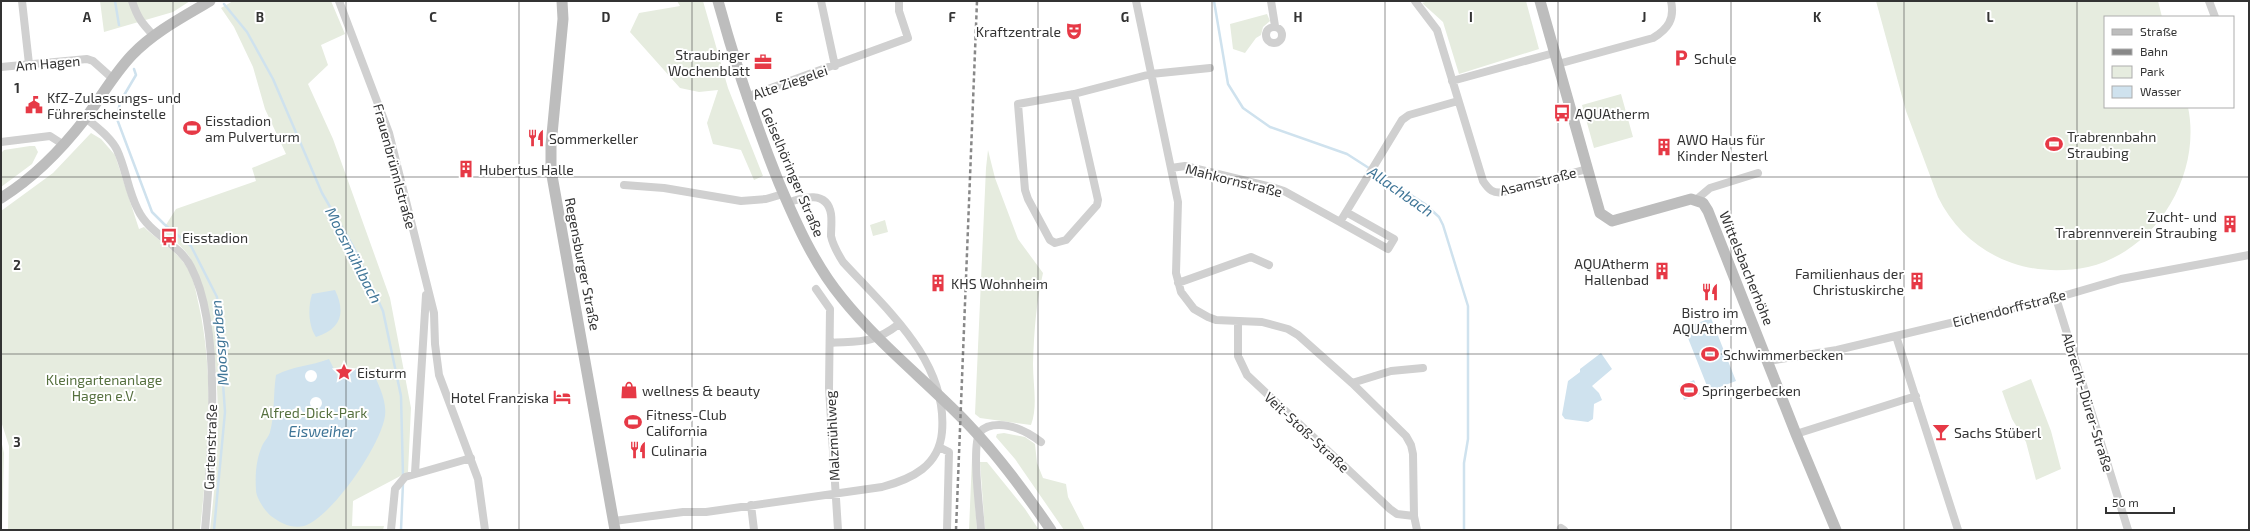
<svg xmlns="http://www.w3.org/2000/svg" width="2250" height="531" font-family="'Exo 2',sans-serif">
<rect width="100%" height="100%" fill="#fff"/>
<path fill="#e6ecdf" d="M100,1H190L173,12L104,32Z
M233,1H331L345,34L321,45L328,65L308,84L333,139L390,298L411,408L408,472L353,501L352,526H384L383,530H210C219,453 224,370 203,295C200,286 198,275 194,266C188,250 175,241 162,231L176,209L256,181L252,168L286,154L265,109L253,67L234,27L221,8Z
M677,1H703L728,88L763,176L754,180L741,150L713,144L707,123L718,90L699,92L680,88L630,32L639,13L680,6Z
M1429,1H1526L1539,49L1459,74L1443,22L1422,3Z
M1876,1H2158L2162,17H2105V107H2188C2202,174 2157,251 2088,267C2026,280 1966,254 1938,197L1906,111Z
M1267,14L1270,21L1263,27L1261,35L1256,38L1245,53L1233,49L1230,24Z
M1621,94L1633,137L1594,148L1582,105Z
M91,133L101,139L115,155L139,229L144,227C157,240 176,250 186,266C194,277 196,293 199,306C215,379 208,456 200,530H8L9,446L1,421V211L53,173Z
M30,146H35L38,152L32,164L1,187V153L4,150Z
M988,150L995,178L1018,239L1043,273C1036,303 1034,333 1033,364C1033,385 1038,406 1031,425L980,418L975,414L986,168Z
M885,220L888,232L873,236L870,225Z
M2031,379L2051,431L2061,469L2036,480L2026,442L2012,419L2002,391Z
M1004,433L1025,437L1035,444L1037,463L1043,478L1066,484L1068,497L1085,530H1064L1015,459L996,437L997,434Z
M1,440L4,453L2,530H1Z
M972,458L977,530H969Z
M980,462H987L1025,509L1039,530H985Z"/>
<path fill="#cfe2ee" d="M335,290C346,313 341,329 316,337C308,325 308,307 312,294Z
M1711,318L1736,381L1709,391L1684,328Z
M1601,353L1612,369L1592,386L1599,393L1602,400L1594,404L1593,419L1588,422L1565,419L1562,415L1568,381L1580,372V369Z
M329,359L340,381C351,371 356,364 372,370C378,384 387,400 385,416C381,445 332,517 304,526C292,529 280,523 271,516C265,511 256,498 256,490C255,475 256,460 262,446C264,441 269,437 270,432C275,414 273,394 276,375C293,366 311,366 329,359Z
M1694,380L1700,394L1684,400L1679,386Z"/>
<path fill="#fff" d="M305 376a6 6 0 1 1 12 0a6 6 0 1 1-12 0Z
M310 403a6 6 0 1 1 12 0a6 6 0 1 1-12 0Z
M291 414a6 6 0 1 1 12 0a6 6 0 1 1-12 0Z"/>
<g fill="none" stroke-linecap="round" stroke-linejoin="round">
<path stroke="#cfe2ee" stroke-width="2.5" d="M115,1L119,25
M1214,1L1228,84L1243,108L1270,127L1347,154L1425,204L1439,217L1443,225L1468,306V439L1464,463V530
M224,4L247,32L273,79L322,193L354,248L383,311L401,396L403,476
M134,69L136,75L120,102L117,119L152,212L164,224L191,246L217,297L225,412L214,530
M401,530L403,483"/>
<path stroke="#d0d0d0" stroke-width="8" d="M22,1L29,64
M132,1C138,19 142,23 154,36
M339,1L389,133L434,313L435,344L439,375L478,479L485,530
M821,1L835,66
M1136,1L1178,202L1176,273L1181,292L1194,309L1208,317L1216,320L1262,322L1288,329L1298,335L1352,383L1406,436L1411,445L1413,454L1414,516L1417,530
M1271,1L1275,26
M1415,1L1437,30L1483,181C1489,190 1493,194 1504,192L1587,169
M2209,1L2215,17
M1266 35a8 8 0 1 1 16 0a8 8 0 1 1-16 0Z
M1558,64L1653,38C1668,29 1675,19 1671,1
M1,67L87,59L93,61L112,78
M1452,81L1554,53
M1074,94L1098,200L1097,205L1066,240L1055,243L1050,240L1028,199L1025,190L1018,104L1074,94L1151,74L1210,68
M746,97L908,38L899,11V1
M86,118C96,127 111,137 117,150C126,169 128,191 138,210C150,235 179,243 191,267C223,328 211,460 205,530
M1,142L50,136L64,145
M1171,168L1185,166L1272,187L1284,191L1340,222L1402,120L1409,115L1458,101
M624,185L664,188L741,201L766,199L783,194
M1697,199L1710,188L1758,173
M1340,222L1388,249L1394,239L1346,212
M1178,283L1251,257L1269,265
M816,289L830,309L829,388L838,530
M2056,298L2128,530
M1238,321V356L1247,375L1390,509L1397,514L1414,516
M1896,336L1958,530
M830,343C861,341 873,344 899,324
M1768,361L1837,350L2056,298L2121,279L2249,255
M1352,383L1391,371L1423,368
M1796,434L1916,396
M939,447L949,452L947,530
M415,473L426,295
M751,505L754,530
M614,521L683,512H706L882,487C912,479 939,466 942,432C948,361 886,309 843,262C838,254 833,246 831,236C831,229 832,221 831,214C827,190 803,197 787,203
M1561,528L1564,530
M391,530L395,489L405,477L471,458
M981,530C980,511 971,446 980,432C985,426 992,425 999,425C1014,425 1029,433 1041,442"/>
<path stroke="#bdbdbd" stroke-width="11" d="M562,1L563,19L551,145V170L615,530
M718,1C735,63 755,123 779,183C796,223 814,264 842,298C879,344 925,380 966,422C998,455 1025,492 1051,530
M1540,1L1600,213L1612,221L1691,199L1703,203L1708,211L1796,434L1836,530
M1,198C35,177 61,150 85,119C101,97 114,74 132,55C154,32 183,17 210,1"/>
<path stroke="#888" stroke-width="2.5" stroke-dasharray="4 3" stroke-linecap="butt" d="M956,530L977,1"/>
</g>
<path fill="none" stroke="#333" stroke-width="1" stroke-opacity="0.55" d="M173,1V530M346,1V530M519,1V530M692,1V530M865,1V530M1038,1V530M1212,1V530M1385,1V530M1558,1V530M1731,1V530M1904,1V530M2077,1V530M1,177H2249M1,354H2249"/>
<defs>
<g id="theatre-bare" transform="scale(1.38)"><path d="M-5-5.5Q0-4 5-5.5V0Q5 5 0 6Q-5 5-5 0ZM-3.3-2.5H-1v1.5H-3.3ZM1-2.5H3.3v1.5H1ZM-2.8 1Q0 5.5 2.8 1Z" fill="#e63946" stroke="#fff" stroke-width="2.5" paint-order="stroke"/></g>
<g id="parking-bare" transform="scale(1.38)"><path d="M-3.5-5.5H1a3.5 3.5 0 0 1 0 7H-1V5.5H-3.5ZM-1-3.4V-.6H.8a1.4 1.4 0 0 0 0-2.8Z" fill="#e63946" stroke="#fff" stroke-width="2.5" paint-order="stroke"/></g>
<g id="office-bare" transform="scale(1.38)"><path d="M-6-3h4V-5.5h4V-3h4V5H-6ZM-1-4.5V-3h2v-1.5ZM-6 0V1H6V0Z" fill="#e63946" stroke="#fff" stroke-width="2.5" paint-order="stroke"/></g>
<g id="civic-bare" transform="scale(1.38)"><path d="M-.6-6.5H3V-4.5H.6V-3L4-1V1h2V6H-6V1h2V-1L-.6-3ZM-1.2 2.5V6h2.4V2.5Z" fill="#e63946" stroke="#fff" stroke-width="2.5" paint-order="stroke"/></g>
<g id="bus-bare" transform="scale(1.38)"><path d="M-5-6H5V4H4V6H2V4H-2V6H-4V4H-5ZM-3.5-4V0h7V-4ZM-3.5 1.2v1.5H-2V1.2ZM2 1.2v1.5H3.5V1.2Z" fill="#e63946" stroke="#fff" stroke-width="2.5" paint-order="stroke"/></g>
<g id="stadium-bare" transform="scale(1.38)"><path d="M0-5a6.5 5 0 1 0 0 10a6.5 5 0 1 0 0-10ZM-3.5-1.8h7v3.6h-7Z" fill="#e63946" stroke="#fff" stroke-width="2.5" paint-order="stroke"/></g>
<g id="restaurant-bare" transform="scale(1.38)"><path d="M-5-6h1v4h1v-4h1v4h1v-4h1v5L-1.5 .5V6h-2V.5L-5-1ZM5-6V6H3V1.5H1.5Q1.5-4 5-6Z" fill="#e63946" stroke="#fff" stroke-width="2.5" paint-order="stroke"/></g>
<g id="building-bare" transform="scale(1.38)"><path d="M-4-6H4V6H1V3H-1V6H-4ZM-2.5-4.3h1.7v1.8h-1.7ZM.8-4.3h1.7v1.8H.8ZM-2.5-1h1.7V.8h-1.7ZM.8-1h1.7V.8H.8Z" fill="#e63946" stroke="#fff" stroke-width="2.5" paint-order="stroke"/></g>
<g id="sight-bare" transform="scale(1.38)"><path d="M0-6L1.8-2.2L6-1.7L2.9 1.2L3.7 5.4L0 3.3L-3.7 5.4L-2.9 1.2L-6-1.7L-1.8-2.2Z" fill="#e63946" stroke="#fff" stroke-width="2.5" paint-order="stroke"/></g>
<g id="shop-bare" transform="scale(1.38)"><path d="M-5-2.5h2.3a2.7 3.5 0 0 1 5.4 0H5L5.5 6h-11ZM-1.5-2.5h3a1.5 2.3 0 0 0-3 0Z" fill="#e63946" stroke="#fff" stroke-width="2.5" paint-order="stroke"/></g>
<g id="hotel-bare" transform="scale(1.38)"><path d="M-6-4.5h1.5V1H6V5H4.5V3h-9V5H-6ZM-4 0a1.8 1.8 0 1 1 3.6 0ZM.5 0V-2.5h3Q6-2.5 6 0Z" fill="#e63946" stroke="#fff" stroke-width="2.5" paint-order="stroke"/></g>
<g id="bar-bare" transform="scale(1.38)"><path d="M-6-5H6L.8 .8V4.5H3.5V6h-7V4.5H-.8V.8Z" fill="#e63946" stroke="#fff" stroke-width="2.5" paint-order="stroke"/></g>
</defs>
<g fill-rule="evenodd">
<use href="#theatre-bare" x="1074" y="31"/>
<use href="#parking-bare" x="1681" y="58"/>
<use href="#office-bare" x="763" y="62"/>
<use href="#civic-bare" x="34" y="105"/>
<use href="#bus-bare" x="1562" y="113"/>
<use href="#stadium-bare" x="192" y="128"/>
<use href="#restaurant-bare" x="536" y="138"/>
<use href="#stadium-bare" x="2054" y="144"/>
<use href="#building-bare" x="1664" y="147"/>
<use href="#building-bare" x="466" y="169"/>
<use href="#building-bare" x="2230" y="224"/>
<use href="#bus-bare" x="169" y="237"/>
<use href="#building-bare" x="1662" y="271"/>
<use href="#building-bare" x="1917" y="281"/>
<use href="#building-bare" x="938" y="283"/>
<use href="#restaurant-bare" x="1710" y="292"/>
<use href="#stadium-bare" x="1710" y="354"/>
<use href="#sight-bare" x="344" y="372"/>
<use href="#shop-bare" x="629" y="390"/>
<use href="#stadium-bare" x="1689" y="390"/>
<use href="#hotel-bare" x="562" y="397"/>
<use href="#stadium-bare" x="633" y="422"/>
<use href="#bar-bare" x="1941" y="432"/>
<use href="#restaurant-bare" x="638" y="450"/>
</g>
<g text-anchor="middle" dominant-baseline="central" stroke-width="4" stroke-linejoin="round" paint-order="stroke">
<g font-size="14" fill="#333" stroke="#fff" text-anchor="start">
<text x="1061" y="31" text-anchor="end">Kraftzentrale</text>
<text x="750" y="54" text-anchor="end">Straubinger<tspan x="750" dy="16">Wochenblatt</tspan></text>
<text x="1694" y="58">Schule</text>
<text x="47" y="97">KfZ-Zulassungs- und<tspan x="47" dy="16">Führerscheinstelle</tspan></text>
<text x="1575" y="113">AQUAtherm</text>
<text x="205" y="120">Eisstadion<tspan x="205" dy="16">am Pulverturm</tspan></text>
<text x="2067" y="136">Trabrennbahn<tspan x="2067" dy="16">Straubing</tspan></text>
<text x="549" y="138">Sommerkeller</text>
<text x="1677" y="139">AWO Haus für<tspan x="1677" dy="16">Kinder Nesterl</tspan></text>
<text x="479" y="169">Hubertus Halle</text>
<text x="2217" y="216" text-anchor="end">Zucht- und<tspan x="2217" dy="16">Trabrennverein Straubing</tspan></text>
<text x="182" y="237">Eisstadion</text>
<text x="1649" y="263" text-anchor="end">AQUAtherm<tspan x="1649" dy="16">Hallenbad</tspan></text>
<text x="1904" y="273" text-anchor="end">Familienhaus der<tspan x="1904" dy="16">Christuskirche</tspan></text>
<text x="951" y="283">KHS Wohnheim</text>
<text x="1710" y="312" text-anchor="middle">Bistro im<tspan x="1710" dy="16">AQUAtherm</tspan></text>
<text x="1723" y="354">Schwimmerbecken</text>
<text x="357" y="372">Eisturm</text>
<text x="642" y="390">wellness &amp; beauty</text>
<text x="1702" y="390">Springerbecken</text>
<text x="549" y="397" text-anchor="end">Hotel Franziska</text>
<text x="646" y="414">Fitness-Club<tspan x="646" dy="16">California</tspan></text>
<text x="1954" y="432">Sachs Stüberl</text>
<text x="651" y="450">Culinaria</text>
</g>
<g font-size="14" fill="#333" stroke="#fff">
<text transform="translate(48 63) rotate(-5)">Am Hagen</text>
<text transform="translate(790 82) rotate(-19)">Alte Ziegelei</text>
<text transform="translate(395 166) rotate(75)">Frauenbrünnlstraße</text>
<text transform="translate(793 172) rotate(67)">Geiselhöringer Straße</text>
<text transform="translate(1234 180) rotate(14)">Mahkornstraße</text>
<text transform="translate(1538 181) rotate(-14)">Asamstraße</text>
<text transform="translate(583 264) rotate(79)">Regensburger Straße</text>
<text transform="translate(1747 268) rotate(68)">Wittelsbacherhöhe</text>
<text transform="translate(2009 308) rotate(-14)">Eichendorffstraße</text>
<text transform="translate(2088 402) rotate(73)">Albrecht-Dürer-Straße</text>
<text transform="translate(1307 432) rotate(43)">Veit-Stoß-Straße</text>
<text transform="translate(832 436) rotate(-93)">Malzmühlweg</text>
<text transform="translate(210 447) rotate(-88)">Gartenstraße</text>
</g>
<g font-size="14" fill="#56703f" stroke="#fff">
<text x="104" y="379">Kleingartenanlage<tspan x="104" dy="16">Hagen e.V.</tspan></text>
<text x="314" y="412">Alfred-Dick-Park</text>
</g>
<g font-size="15" font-style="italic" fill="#3f7597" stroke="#fff">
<text transform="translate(1401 191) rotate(35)">Allachbach</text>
<text transform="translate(354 255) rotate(63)">Moosmühlbach</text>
<text transform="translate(219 343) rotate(-95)">Moosgraben</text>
<text x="322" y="431">Eisweiher</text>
</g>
</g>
<g font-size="13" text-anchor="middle" font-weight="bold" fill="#333" stroke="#fff" stroke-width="4" stroke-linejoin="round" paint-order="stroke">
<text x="87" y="22">A</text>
<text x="260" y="22">B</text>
<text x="433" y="22">C</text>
<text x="606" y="22">D</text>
<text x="779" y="22">E</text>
<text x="952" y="22">F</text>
<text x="1125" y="22">G</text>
<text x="1298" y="22">H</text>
<text x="1471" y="22">I</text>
<text x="1644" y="22">J</text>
<text x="1817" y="22">K</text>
<text x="1990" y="22">L</text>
<text x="17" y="93">1</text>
<text x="17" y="270">2</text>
<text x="17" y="447">3</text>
</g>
<rect width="2250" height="531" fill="none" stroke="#333333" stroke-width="4"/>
<rect x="2104" y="16" width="130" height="92" fill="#ffffff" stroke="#adadad"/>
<rect x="2112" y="29" width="20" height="6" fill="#bdbdbd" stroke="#adadad"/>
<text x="2140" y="36" font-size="12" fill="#333333">Straße</text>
<rect x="2112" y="49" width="20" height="6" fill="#888888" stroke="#adadad"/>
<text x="2140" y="56" font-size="12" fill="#333333">Bahn</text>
<rect x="2112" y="66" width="20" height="12" fill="#e6ecdf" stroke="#adadad"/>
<text x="2140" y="76" font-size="12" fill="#333333">Park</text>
<rect x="2112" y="86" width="20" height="12" fill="#cfe2ee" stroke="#adadad"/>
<text x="2140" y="96" font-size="12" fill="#333333">Wasser</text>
<path d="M2106 507v6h68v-6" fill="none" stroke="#333333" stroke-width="2"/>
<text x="2112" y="507" font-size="12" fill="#333333" stroke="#ffffff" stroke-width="3" paint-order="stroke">50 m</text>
</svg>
